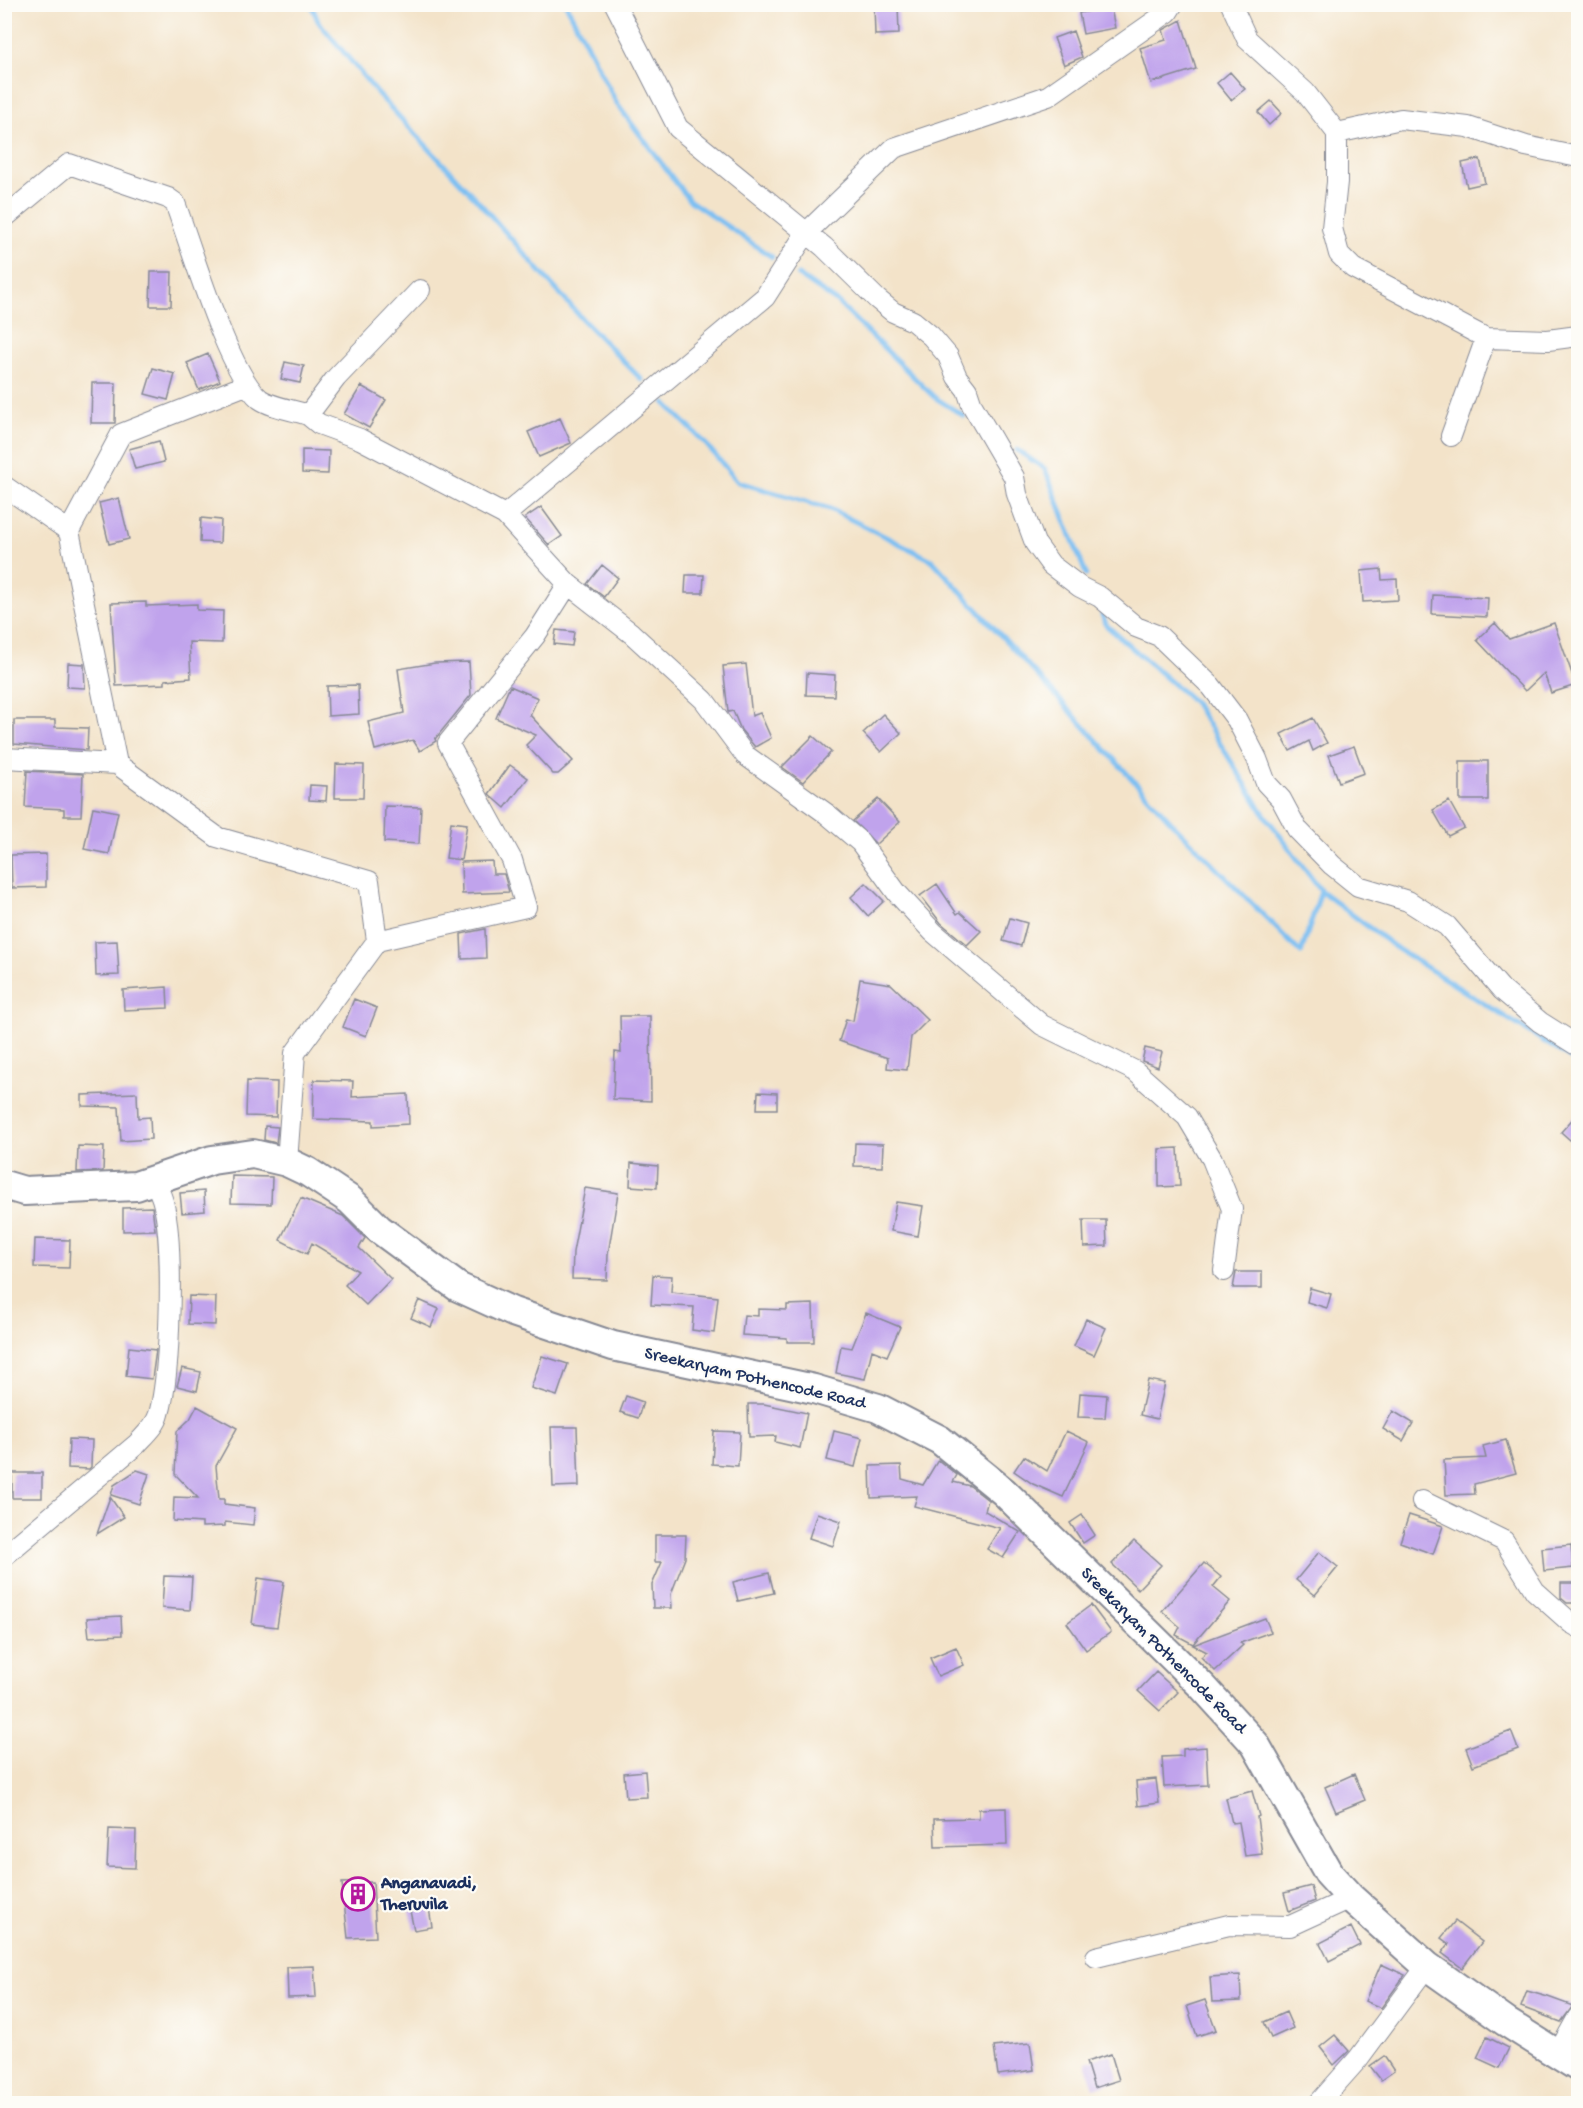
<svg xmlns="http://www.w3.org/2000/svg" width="1583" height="2108" font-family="'Gochi Hand',sans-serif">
<rect width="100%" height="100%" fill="#fdfcf7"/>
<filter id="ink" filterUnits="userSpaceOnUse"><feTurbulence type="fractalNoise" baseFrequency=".0167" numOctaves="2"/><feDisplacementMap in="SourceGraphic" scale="12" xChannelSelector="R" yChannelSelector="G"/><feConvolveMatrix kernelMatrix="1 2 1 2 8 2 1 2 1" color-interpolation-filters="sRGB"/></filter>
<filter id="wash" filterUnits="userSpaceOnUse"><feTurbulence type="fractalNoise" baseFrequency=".008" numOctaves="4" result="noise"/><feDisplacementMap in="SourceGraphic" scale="24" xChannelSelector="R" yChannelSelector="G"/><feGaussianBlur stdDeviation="1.35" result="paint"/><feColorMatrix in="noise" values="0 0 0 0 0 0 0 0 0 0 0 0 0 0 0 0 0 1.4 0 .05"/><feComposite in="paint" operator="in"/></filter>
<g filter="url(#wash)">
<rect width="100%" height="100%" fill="#f3e3c9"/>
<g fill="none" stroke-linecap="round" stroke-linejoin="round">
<path stroke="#7dbff2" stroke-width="5" d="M311,4L318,21L378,94L477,200L584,321L642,380
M566,4L617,104L689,200L772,257
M798,275L836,301L934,397L964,416
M665,403L704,442L738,482L830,509L932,560L1176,827L1301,953L1321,891L1396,948L1578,1063
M1017,450L1045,469L1086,574
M1102,615L1107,626L1194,702L1264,814L1321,891"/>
</g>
<g id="blocks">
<path fill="#c0a3ec" d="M874,5H898L899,34L875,35Z
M1111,8L1115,28L1083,34L1079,13Z
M1181,20L1196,69L1151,83L1140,48L1166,40L1163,30Z
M1073,31L1082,57L1064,65L1054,38Z
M1230,72L1245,89L1231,100L1217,83Z
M1271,101L1282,113L1269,125L1258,112Z
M1480,159L1485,183L1467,187L1462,163Z
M151,272H172L171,306H150Z
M208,354L220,381L199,390L187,363Z
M285,362L304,366L300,383L281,379Z
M153,368L175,374L168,400L145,394Z
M92,383H116L115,423H91Z
M361,386L386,400L369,428L344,414Z
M560,418L571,443L539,457L528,432Z
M159,441L164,462L135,469L129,449Z
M302,450L329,451L328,474L302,473Z
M119,498L129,539L109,544L99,503Z
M541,507L562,536L549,545L525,518Z
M201,518L221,520L220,543L200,542Z
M602,565L618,578L604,597L587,584Z
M1381,569L1382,580L1397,579L1398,600L1363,602L1361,571Z
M686,575H704L703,593H685Z
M1433,595L1488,598L1487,617L1432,614Z
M146,602V606L197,604V610L223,611L222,643L189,642L191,678L165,680V684L116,686L111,603Z
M1495,623L1509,639L1554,623L1576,685L1551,693L1544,673L1525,691L1477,640Z
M556,630L574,632L572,646L554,644Z
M469,662L471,695L435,739L436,741L420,751L413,740L375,750L368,722L404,713L398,669L435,663Z
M68,663L84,664L85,688L67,687Z
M746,664L752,716L760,713L771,738L755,747L741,730L733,711L728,712L723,666Z
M807,673L835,675L834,696L806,695Z
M358,685L359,714L328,716L327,686Z
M510,686L538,698L530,715L573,761L558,774H553L526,745L536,735L496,718Z
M883,714L901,733L881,752L863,733Z
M1313,718L1327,743L1313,751L1309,741L1290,751L1281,734Z
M14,720H55V727L88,728L87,750L14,744Z
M813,736L831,752L803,782L782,767Z
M1354,746L1364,773L1339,782L1329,755Z
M1460,761H1488V800H1460Z
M336,764L364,765L363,798H335Z
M510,765L528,778L505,808L489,794Z
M27,771L83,774L81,816H64V809L25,807Z
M310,785L327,786L326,801L309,800Z
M878,799L900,822L876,844L853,821Z
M1449,801L1464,828L1448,836L1433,810Z
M385,806L421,807L419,844L384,842Z
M93,807L118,812L109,854L84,849Z
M451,822L467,824L461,860L446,858Z
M46,854V887L12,888L11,855Z
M492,861L493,874H504L509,892L462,894L461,862Z
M866,883L884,901L868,916L851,897Z
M937,884L957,914L960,912L981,931L967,945L941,923L920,896Z
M1010,918L1027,923L1021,946L1003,941Z
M485,929L486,958L462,959L461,934Z
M117,941L119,975L96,976L95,942Z
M860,979L891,984L928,1020L911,1037L907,1070L887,1068L888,1058L839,1041L846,1019L853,1021Z
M167,987L168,1008L124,1010L123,990Z
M354,999L377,1008L366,1036L343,1027Z
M620,1016H650L651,1101L613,1099L615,1052L621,1053Z
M1145,1048L1162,1052L1158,1067L1142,1061Z
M314,1080L353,1081L352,1097L408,1094L409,1124L373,1126V1121L313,1119Z
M247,1081L277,1082L276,1117L246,1116Z
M758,1092L777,1093V1109H757Z
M137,1093L138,1118L150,1117L151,1139L121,1141L119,1107L82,1106V1095Z
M1578,1113V1147L1561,1132Z
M265,1126L278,1127L276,1143L264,1140Z
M855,1143L883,1144L882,1167L854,1166Z
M78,1146L104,1147L103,1171L77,1172Z
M1178,1148L1180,1186L1159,1187V1149Z
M631,1163L658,1166L657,1188L630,1186Z
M232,1176L272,1177L271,1204L231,1203Z
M585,1188L618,1193L608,1254L607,1280L572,1279L573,1252Z
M204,1191L205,1211L182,1213L180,1193Z
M301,1198L343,1216L365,1238L359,1248L391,1279L366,1305L345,1285L358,1271L312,1243L307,1254L280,1240Z
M896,1202L923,1206L918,1236L891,1231Z
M152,1207L155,1230L123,1231V1208Z
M1083,1220H1106L1107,1246L1084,1247Z
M35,1239L70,1240L69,1268L34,1267Z
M1236,1272H1262V1288H1233Z
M653,1275L672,1276L671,1292L718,1297L714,1333L692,1330L694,1307L651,1305Z
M1310,1288L1331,1294L1327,1308L1307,1302Z
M189,1296L216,1297L215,1325L188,1324Z
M419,1300L439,1309L431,1327L411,1318Z
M813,1304L814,1342H787V1338L742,1335L744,1315L758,1316V1309L787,1310V1305Z
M866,1313L900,1327L887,1356L872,1350L865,1379L836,1373L841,1346L852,1348Z
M1086,1319L1106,1328L1094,1355L1074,1346Z
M129,1347L156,1350L152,1379L126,1376Z
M542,1356L568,1364L557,1396L531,1388Z
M182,1368L201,1372L197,1391L177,1386Z
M1148,1380L1165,1383L1157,1419L1140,1415Z
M1080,1393L1107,1395L1105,1418L1078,1417Z
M626,1396L643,1402L638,1418L620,1412Z
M748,1404H764L807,1413L800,1448L775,1442L776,1436L749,1437Z
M197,1406L237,1428L216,1466L219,1499H224V1504L255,1508L253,1525L225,1522V1526L202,1527V1523L173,1521L174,1497L198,1498L175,1474L177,1431L190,1419Z
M1393,1411L1413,1423L1403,1441L1383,1429Z
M551,1427H577L579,1486L553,1487Z
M714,1431L740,1432L738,1466L712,1464Z
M834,1431L862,1438L855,1467L827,1460Z
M1066,1431L1089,1442L1063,1497L1033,1484L1014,1471L1024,1456L1047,1471Z
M69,1439L92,1440L91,1467L89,1469L68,1468Z
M1506,1440L1516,1473L1474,1484L1475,1494L1446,1495L1444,1460L1486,1458L1483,1446Z
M938,1460L957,1475L953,1482L970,1486L988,1500L985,1511L1020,1532L1003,1558L987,1549L1000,1528L914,1506L917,1496L871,1498L870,1466L901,1465L902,1479L923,1485Z
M137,1470L149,1474L139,1504L111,1495L114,1485Z
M12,1473H42V1498H12Z
M110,1497L124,1517L97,1534Z
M817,1513L841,1521L833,1546L809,1538Z
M1082,1515L1095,1535L1083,1543L1070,1523Z
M1409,1515L1443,1526L1433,1554L1400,1542Z
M655,1535H686L685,1558L671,1594L672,1608H653L652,1585L662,1562H655Z
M1134,1541L1161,1565L1138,1589L1112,1564Z
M1571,1545L1573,1568L1544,1571L1542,1548Z
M1319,1552L1338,1567L1315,1595L1296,1580Z
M1204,1563L1221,1577L1213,1587L1230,1601L1193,1644L1176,1635L1180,1627L1162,1611Z
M769,1573L774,1593L738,1601L733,1582Z
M164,1576L192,1577L190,1610L162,1608Z
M258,1578L284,1582L277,1627L252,1624Z
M1561,1583H1578V1603H1567L1561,1598Z
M1091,1605L1111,1632L1086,1650L1067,1623Z
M121,1616L122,1635L89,1637L87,1618Z
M1265,1618L1271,1632L1240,1643L1243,1645L1215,1671L1201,1657L1207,1652L1193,1645Z
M956,1647L964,1665L938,1676L930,1658Z
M1156,1672L1178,1692L1160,1711L1138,1691Z
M1511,1731L1518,1749L1473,1766L1466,1748Z
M1206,1747L1208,1785L1164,1787L1162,1757L1183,1756V1749Z
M645,1771L647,1797L626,1798L624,1773Z
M1354,1774L1365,1800L1336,1812L1325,1787Z
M1156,1779L1159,1803L1138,1806L1136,1781Z
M1252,1791L1259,1816L1257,1817L1262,1854L1245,1856L1239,1822L1232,1823L1226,1798Z
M1006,1808L1007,1845L935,1847L934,1819L979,1818V1809Z
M109,1829L136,1830L135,1868L107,1867Z
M373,1882L376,1937L348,1938L342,1883Z
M1311,1886L1315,1901L1289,1911L1284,1893Z
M429,1908L432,1927L414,1930L410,1911Z
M1455,1921L1482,1942L1462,1968L1442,1953L1449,1944L1441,1938Z
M1351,1927L1360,1945L1329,1961L1320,1943Z
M1381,1964L1405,1975L1381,2008L1365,2001Z
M314,1966L316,1997L288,1998L287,1967Z
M1240,1975L1241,2001L1212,2002L1210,1977Z
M1527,1991L1548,1997L1573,2006L1561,2022L1521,2007Z
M1205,2000L1216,2030L1197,2036L1187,2006Z
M1286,2012L1293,2028L1271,2038L1264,2022Z
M1335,2035L1349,2051L1334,2065L1320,2047Z
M1487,2037L1509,2048L1499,2068L1477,2058Z
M1030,2043L1034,2070L998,2075L994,2047Z
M1111,2054L1119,2080L1094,2088L1086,2062Z
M1384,2056L1394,2071L1381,2080L1370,2066Z"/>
</g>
</g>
<g filter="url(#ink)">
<use href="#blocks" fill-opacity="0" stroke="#878994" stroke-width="1.5"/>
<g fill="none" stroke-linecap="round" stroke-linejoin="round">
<g stroke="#878994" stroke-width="22">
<path id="minor" d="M615,4L678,128L824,247L877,299L893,312L913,321L931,336L948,356L957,377L967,390L972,405L1014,477L1017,494L1035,543L1051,565L1080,587L1100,597L1136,627L1159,636L1211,686L1237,720L1257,759L1266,783L1281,799L1297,829L1332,865L1358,886L1408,901L1447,926L1502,990L1540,1022L1578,1046
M1231,4L1247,39L1305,92L1337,133V182L1332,228L1339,254L1353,268L1486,338L1548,340L1578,336
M1337,133L1401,119L1468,127L1526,146L1578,157
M4,218L69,164L168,198L175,203C191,246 228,373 260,399C271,407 294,410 308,415
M420,290L336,378L308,415L319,424L360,439L505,515L568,584L631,633L704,700L745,755L827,814L860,842L897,893L933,932L1042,1025L1135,1071L1187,1117L1212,1159L1232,1209L1224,1271
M1451,436L1486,338
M4,486L69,531L117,764
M505,515L765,297L806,233L894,148L1048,96L1168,12L1173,4
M69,531L121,434L246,385
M4,758L117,764L217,837L369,881L377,941
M287,1162L295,1053L377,941L526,907L512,860L448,743L535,636L568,584
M1422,1501L1504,1541L1535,1591L1571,1623L1578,1627
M4,1556L137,1444C145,1435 156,1426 159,1414C171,1374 174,1242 163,1202C161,1194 157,1187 154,1180
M1096,1957L1229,1925L1290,1926L1351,1898
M1557,2055L1578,2017
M1318,2104L1358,2059L1427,1966"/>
</g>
<g stroke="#878994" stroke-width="32">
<path id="secondary" d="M4,1185L24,1191L136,1186L212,1160L253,1154L287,1162L308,1172L350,1200L379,1229L458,1287L513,1312L613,1346L814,1389L878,1408L940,1440L1004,1492L1203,1687L1255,1744L1329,1874L1351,1898L1427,1966L1506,2022L1578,2067"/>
</g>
<use href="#minor" stroke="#fff" stroke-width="20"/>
<use href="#secondary" stroke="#fff" stroke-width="28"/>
</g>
</g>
<defs>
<g id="building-ring" transform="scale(1.725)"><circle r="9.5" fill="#fdfcf7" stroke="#b5179e" stroke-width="1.5"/><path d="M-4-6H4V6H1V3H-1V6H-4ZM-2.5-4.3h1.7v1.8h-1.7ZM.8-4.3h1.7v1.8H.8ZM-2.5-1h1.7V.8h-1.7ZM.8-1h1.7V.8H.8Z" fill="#b5179e"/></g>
</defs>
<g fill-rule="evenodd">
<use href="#building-ring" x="358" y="1894"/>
</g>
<g text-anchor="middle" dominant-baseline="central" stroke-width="4.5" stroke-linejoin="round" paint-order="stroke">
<g font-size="18" fill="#1b2f5e" stroke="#fdfcf7">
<text transform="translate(755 1379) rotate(13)">Sreekaryam Pothencode Road</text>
<text transform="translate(1163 1651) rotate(45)">Sreekaryam Pothencode Road</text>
</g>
<g font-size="18" font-weight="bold" fill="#1b2f5e" stroke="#fdfcf7" text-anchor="start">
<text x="381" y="1884">Anganavadi,<tspan x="381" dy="21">Theruvila</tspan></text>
</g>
</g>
<rect width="1583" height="2108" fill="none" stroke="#fdfcf7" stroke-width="24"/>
</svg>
